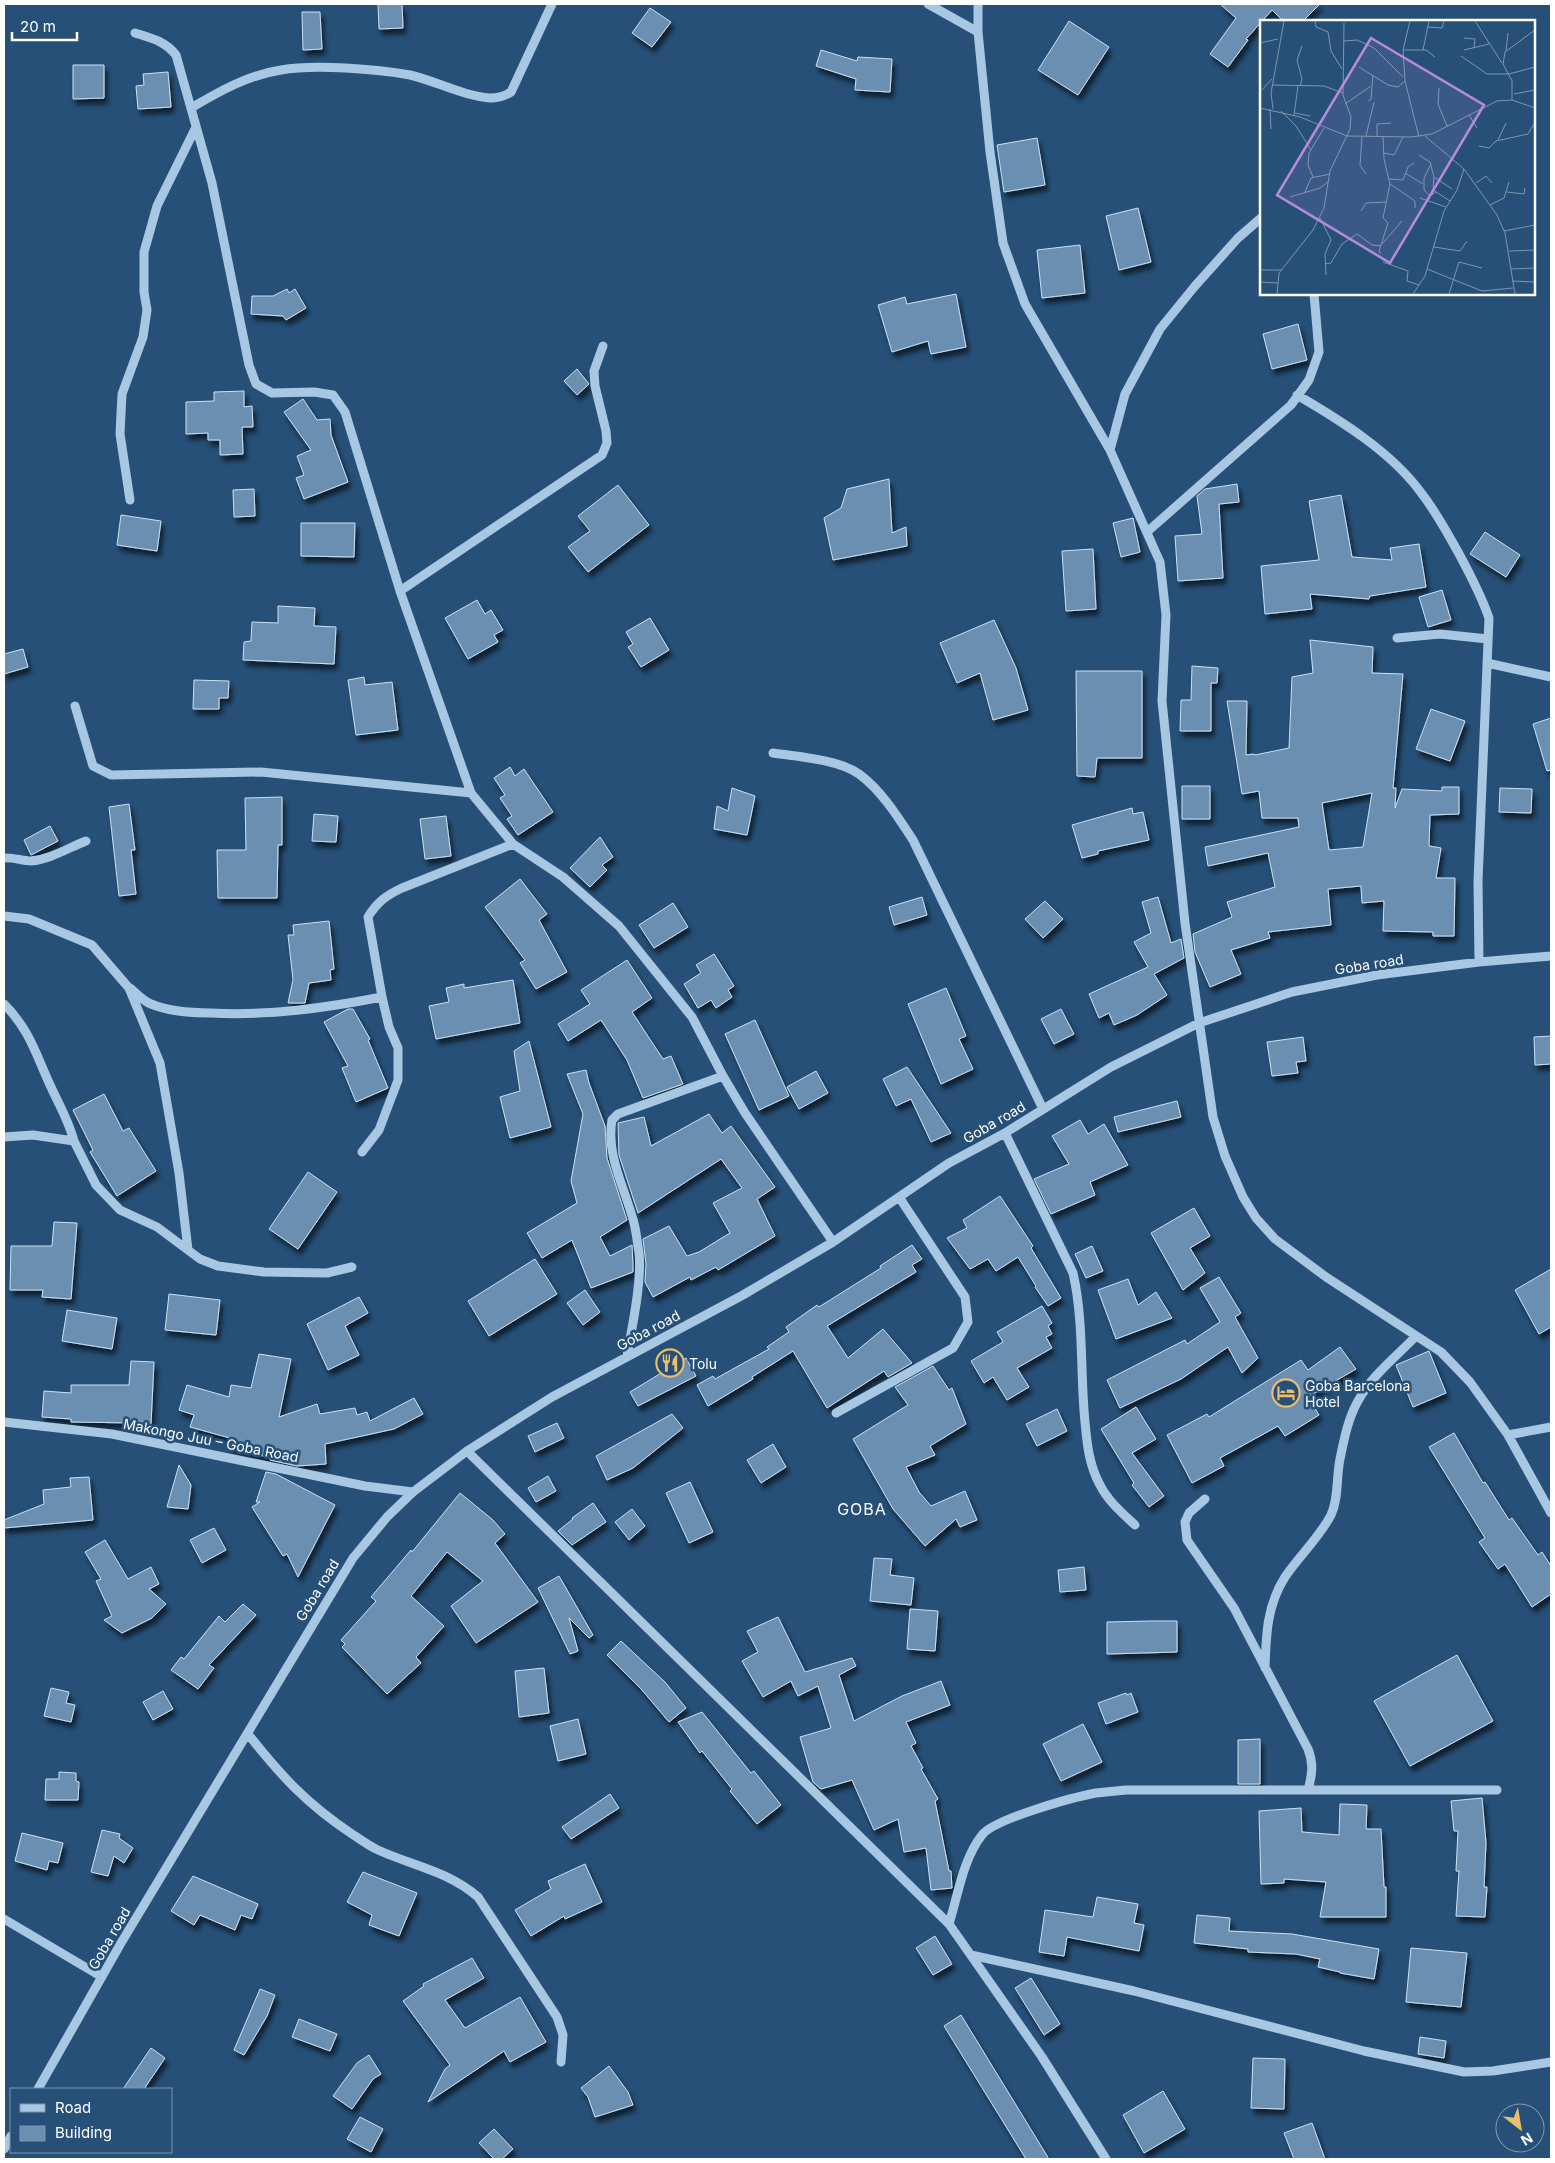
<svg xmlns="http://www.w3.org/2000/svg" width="1555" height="2163" font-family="Inter,sans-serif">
<defs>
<filter id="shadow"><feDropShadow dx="3" dy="5.5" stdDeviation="2.5" flood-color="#0009"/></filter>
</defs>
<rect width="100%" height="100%" fill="#265078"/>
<path fill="#6b8fb0" stroke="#cbe0f2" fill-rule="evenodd" filter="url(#shadow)" d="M378,4H402L403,28L379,29Z
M1220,4H1320L1303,21H1283L1272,10L1246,39L1248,40L1228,67L1210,54L1236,18Z
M650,8L671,22L652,47L632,33Z
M302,12H320L322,49L303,50Z
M1069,21L1109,47L1078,95L1038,70Z
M821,50L857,61L858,57L892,59L890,92L855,90L856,79L816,66Z
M73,65H104V98L73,99Z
M168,72L171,107L138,109L136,86L144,85L143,74Z
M1037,138L1045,185L1004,192L997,145Z
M1138,208L1151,262L1119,270L1106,216Z
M1080,245L1085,293L1042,298L1037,250Z
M287,289L289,293L295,289L306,308L286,320L283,316L251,314L252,296H273Z
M956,294L966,347L931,354L928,341L892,352L878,305L905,297L907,304Z
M1298,324L1307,360L1272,369L1263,334Z
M577,369L589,384L577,395L564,381Z
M244,391V407L252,406L253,427H242L243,454L220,455V440H208V433L186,434V402L214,401V392Z
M303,399L317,420L330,419L331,435L348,482L304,499L296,478L304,475L297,456L311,450L284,412Z
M889,479L892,533L906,527L907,546L833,560L824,518L841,508L847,489Z
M1237,484L1239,502L1219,504L1223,578L1178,581L1175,536L1202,534L1197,496L1205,489Z
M618,485L649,525L588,572L568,547L590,531L578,516Z
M254,489L255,516L234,517L233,490Z
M1341,495L1352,557L1392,560L1390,548L1419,544L1426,587L1370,596L1369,599L1310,594L1312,609L1265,614L1261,566L1319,560L1309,501Z
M121,515L161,521L157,551L117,545Z
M1133,518L1140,552L1121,557L1113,523Z
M301,523H355L354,557L301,556Z
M1485,532L1520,555L1506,577L1470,554Z
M1093,549L1096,609L1066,611L1062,551Z
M1442,590L1451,620L1428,627L1419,597Z
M477,600L485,614L491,610L503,630L494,635L498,642L468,659L445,618Z
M278,606L315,608L314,626L336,627L334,664L243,660L244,642L251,641L252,622L278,623Z
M650,618L669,650L641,667L628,647L633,644L626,632Z
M994,620L1016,668L1028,710L993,720L980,673L957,683L940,643Z
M1310,640L1373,647L1372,673L1403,674L1393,788H1396L1395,808L1402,789L1442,791V787H1459V814L1430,815L1429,846L1441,848L1436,878H1455L1454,936H1433V932L1383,931L1384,901L1362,903L1361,886L1328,889L1331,925L1268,932L1270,938L1231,950L1241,974L1210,987L1195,952L1193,934L1232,917L1227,902L1275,887L1268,853L1208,866L1205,847L1299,827L1298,818H1262L1259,791L1242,794L1227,701H1247L1246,755L1254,754L1255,755L1289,748L1292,677L1313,673ZM1372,793L1363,847L1329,850L1322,803Z
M23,649L28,667L4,674V654Z
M1192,666L1218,668L1217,683H1211V731H1180L1181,700H1191Z
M1076,671H1142V758H1097L1095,777L1077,776Z
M364,677L365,685L392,682L398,730L356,735L348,680Z
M194,680L229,681L228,698H219V709H193Z
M1431,709L1465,721L1450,761L1416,749Z
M1551,718V770L1547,771L1533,724Z
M510,767L515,776L524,769L553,812L518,835L507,819L512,816L500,798L505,795L494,778Z
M1182,786H1210V819H1182Z
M732,788L755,796L747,835L714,829L717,806L728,811Z
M1500,788L1532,789L1531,813L1499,812Z
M282,797V845H278L277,898H218L217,850H246L245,798Z
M129,804L135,850H131L136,894L119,896L109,807Z
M1132,808L1133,814L1143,812L1149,840L1098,851V854L1082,858L1072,825Z
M314,814L338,816L336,842L312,841Z
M446,816L451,856L425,859L420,819Z
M50,826L58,841L31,855L24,840Z
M600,837L613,857L602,865L607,870L590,887L570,868Z
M520,879L547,914L539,920L567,972L536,989L520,963L525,960L485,907Z
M922,897L927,915L894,925L889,907Z
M1158,897L1171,943L1181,939L1184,958L1154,974L1167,995L1137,1015L1114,1025L1109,1013L1099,1018L1089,994L1148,967L1134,942L1151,933L1142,902Z
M1045,901L1063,919L1043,938L1025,919Z
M673,903L688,927L654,948L639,925Z
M329,921L334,969L330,970L331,980L309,983L305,1003H288L293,980L288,935H294L293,925Z
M714,954L734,986L728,990L732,997L716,1008L711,1000L698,1008L684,984L701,973L696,965Z
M627,960L652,998L632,1012L663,1059L671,1056L683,1084L643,1098L627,1060L601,1020L568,1041L558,1024L590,1004L581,990Z
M513,980L520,1023L436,1039L429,1006L449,1002L446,988L464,984V988Z
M946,988L966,1036L959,1039L973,1069L941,1084L908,1004Z
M348,1009H353L370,1039L368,1040L388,1088L356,1102L342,1068L348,1066L324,1022Z
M1061,1009L1074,1034L1054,1044L1041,1019Z
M755,1020L789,1096L759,1110L725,1034Z
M1551,1036V1064L1535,1065L1534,1037Z
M1303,1037L1306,1061L1296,1062L1298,1073L1272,1076L1267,1042Z
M529,1041L551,1127L510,1138L500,1097L520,1091L514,1051Z
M907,1067L951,1133L931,1142L911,1099L896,1106L883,1079Z
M586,1070L589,1083L605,1126L607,1158L627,1220L600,1237L610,1256L632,1245L633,1265V1272L591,1288L572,1240L542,1258L527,1233L577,1203L571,1181L583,1114L567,1074Z
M816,1071L828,1093L799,1109L787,1087Z
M104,1094L123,1131L129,1128L156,1171L117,1196L90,1152L93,1150L73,1110Z
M1177,1101L1181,1117L1118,1132L1114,1117Z
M709,1114L722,1133L731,1126L775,1187L757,1199L775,1236L718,1270L716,1267L691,1280L690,1277L653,1297L645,1282L646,1264L643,1239L669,1226L687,1256L699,1252L730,1233L713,1203L742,1188L721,1159L638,1213L619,1155L618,1123L644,1117L651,1146Z
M1080,1120L1088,1134L1104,1124L1128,1165L1090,1182L1095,1195L1051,1214L1034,1179L1069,1164L1052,1136Z
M308,1172L337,1192L298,1249L269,1229Z
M1000,1196L1033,1246L1031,1248L1061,1298L1048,1306L1035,1287L1036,1286L1018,1257L996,1271L988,1259L970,1269L947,1238L967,1228L963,1220Z
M1194,1208L1210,1236L1190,1248L1205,1273L1183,1290L1151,1233Z
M54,1222L77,1223L71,1299L42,1297L43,1290H10L11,1246H52Z
M912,1245L922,1259L912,1265L916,1272L827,1326L848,1358L883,1329L912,1363L888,1377L884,1371L827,1408L793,1351L752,1377L753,1379L708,1406L697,1385L713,1376L715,1379L769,1349L767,1347L789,1332L786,1327L817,1305L819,1307L881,1268L880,1266Z
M1092,1246L1103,1271L1086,1278L1075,1254Z
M535,1259L557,1294L489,1336L468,1301Z
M1551,1269V1327L1539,1334L1515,1290Z
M1219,1277L1241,1313L1235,1317L1258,1358L1242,1373L1228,1347L1181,1379L1120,1408L1107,1380L1185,1340L1187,1344L1220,1322L1200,1288Z
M1128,1279L1138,1305L1156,1292L1172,1318L1116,1339L1098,1290Z
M585,1290L600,1312L583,1325L567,1303Z
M169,1294L220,1300L216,1335L165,1330Z
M359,1297L368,1313L345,1326L359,1355L328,1370L307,1324Z
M1042,1306L1052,1323L1048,1326L1052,1334L1046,1337L1052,1348L1017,1368L1029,1387L1007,1400L993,1377L984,1383L971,1361L1003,1342L997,1332Z
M67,1310L117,1318L112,1349L62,1341Z
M1340,1347L1356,1369L1308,1397L1319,1415L1285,1436L1278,1426L1220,1458L1224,1466L1192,1483L1167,1435L1207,1414L1209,1417L1301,1360L1308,1370Z
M1429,1351L1446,1393L1413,1407L1396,1365Z
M259,1354L291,1359L279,1417L317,1404L320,1414L355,1408L357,1415L367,1412L370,1421L414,1398L423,1414L394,1429L325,1444L326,1464L297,1466L270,1460V1458L228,1446L230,1438L190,1427L194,1415L179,1410L187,1385L229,1397L231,1385L251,1388Z
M686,1358L696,1376L638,1406L630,1392Z
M131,1361L154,1362L151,1424L138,1421L137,1423L71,1422V1419L42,1417L44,1391L71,1393V1385H129Z
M933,1366L949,1390L952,1388L966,1424L930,1446L935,1455L906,1467L919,1492L931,1506L965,1491L977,1520L960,1527L956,1519L925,1546L893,1509L853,1439L908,1405L895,1387Z
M1136,1407L1156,1439L1132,1453L1164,1496L1149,1507L1132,1485L1134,1483L1101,1429Z
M1057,1409L1067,1431L1037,1446L1026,1424Z
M672,1414L683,1428L633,1468L607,1480L596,1456Z
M557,1423L564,1438L535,1452L528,1436Z
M1454,1433L1483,1483L1485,1482L1509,1520L1512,1518L1538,1555L1542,1552L1551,1566V1594L1532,1607L1505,1564L1498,1569L1479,1542L1485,1538L1429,1447Z
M773,1444L786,1467L761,1483L747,1460Z
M179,1465L191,1485L188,1509L167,1507Z
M266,1472L276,1474L335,1505L298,1577L287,1554L283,1556L252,1507L260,1502H256Z
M548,1476L556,1491L536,1502L528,1488Z
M89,1477L93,1520L4,1528V1520L44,1504L43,1490L71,1487L70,1478Z
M690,1482L713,1532L689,1543L666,1493Z
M460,1493L493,1520L505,1534L495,1543L538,1602L476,1643L451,1606L483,1581L447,1552L411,1596L444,1626L416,1657L421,1663L387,1694L342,1647L345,1644L341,1640L376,1601L371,1597L411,1550L412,1552Z
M593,1503L606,1522L572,1545L558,1531L573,1519L572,1518Z
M632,1509L645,1526L629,1540L615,1522Z
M214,1528L226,1550L202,1563L190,1540Z
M105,1540L128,1579L151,1567L159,1584L149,1589L166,1604L152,1618L122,1633L104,1620L112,1616L96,1581L101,1579L85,1552Z
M874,1558L892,1559L890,1575L914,1578L911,1605L870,1601Z
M1084,1567L1086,1590L1060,1592L1058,1570Z
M559,1576L593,1635L589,1638L569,1618L578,1651L570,1654L538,1588Z
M243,1604L256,1615L209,1665L214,1668L198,1689L171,1670L181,1657L184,1659L219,1616L225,1622Z
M910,1609L938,1611L935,1651L907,1649Z
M778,1617L805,1672L852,1658L856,1666L839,1675L854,1721L902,1696L941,1681L950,1705L906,1722L916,1743L911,1746L923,1768L921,1769L938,1799L935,1801L949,1871H951L952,1888L931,1890L926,1848L904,1852L898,1819L874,1830L852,1780L821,1789L813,1782L800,1737L831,1728L818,1686L798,1696L791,1681L763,1697L742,1661L758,1652L747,1631Z
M1151,1621H1177V1652L1107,1654V1622Z
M621,1641L665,1682L686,1708L669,1722L642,1690L607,1655Z
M1457,1655L1493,1721L1410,1766L1374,1701Z
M544,1668L549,1713L519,1717L515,1671Z
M51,1688L69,1692L66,1703L75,1705L71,1722L44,1716Z
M163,1691L173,1709L153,1720L143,1702Z
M1126,1693L1127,1695L1131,1693L1138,1712L1106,1724L1098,1703Z
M702,1712L751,1773L754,1771L781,1805L757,1824L730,1791L732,1789L702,1751L700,1753L678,1722Z
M578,1719L586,1754L558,1761L550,1726Z
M1083,1724L1102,1762L1061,1781L1043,1744Z
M1260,1739V1784H1238V1740Z
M59,1772L76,1773V1781L79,1782L78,1800H45L46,1779H59Z
M610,1794L619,1808L571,1839L562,1827Z
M1482,1798L1486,1843L1484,1887H1487L1485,1917L1456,1916L1459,1871H1456L1458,1831H1454L1451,1801Z
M1340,1804L1367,1805L1366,1829H1381L1384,1887H1386V1917H1320L1326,1882L1284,1879V1883L1261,1884L1259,1811L1301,1808L1302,1832L1339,1835Z
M102,1830L120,1834L119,1838L133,1848L124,1863L114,1856L108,1876L91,1872Z
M22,1833L63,1843L58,1863L49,1861L47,1870L15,1861Z
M585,1864L602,1902L565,1919L564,1916L531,1936L515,1910L551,1889L548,1881Z
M363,1872L417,1893L399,1936L369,1925L372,1915L347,1902Z
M193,1876L258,1904L252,1919L241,1915L235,1930L200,1915L194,1925L171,1911Z
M1097,1897L1138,1904L1134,1923L1144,1925L1139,1951L1067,1937L1064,1956L1039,1952L1045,1910L1093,1917Z
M1197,1915L1230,1918L1229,1931L1292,1934L1379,1949L1374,1979L1340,1973V1972L1318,1967L1320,1959L1296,1954L1248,1952V1949L1194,1943Z
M935,1936L952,1964L933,1975L916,1948Z
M1411,1948L1467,1953L1461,2007L1406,2002Z
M472,1958L484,1978L445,2000L465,2028L520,1997L546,2042L510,2062L504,2051L428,2102L445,2069L450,2065L403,2001L424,1986L423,1984Z
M1031,1978L1060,2024L1044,2035L1015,1988Z
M260,1989L275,1995L267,2016L244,2055L234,2050Z
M961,2015L1049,2159H1026L944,2026Z
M299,2019L337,2034L330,2051L292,2037Z
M1420,2037L1446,2041L1444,2058L1418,2054Z
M151,2048L165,2058L144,2089H123Z
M369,2055L381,2074L373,2079L352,2109L333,2096L357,2063Z
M1253,2058L1285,2059L1284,2109L1251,2108Z
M609,2066L628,2092L633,2105L595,2117L588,2097L581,2088Z
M1163,2091L1185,2129L1144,2153L1123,2115Z
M360,2117L383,2129L371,2152L347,2139Z
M1312,2123L1325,2159H1294L1284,2133Z
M494,2129L513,2149L502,2159H494L479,2143Z"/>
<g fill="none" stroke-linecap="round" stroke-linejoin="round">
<path stroke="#a8c7e3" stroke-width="9" d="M928,4L978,32
M978,4V32L990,152L1003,243L1025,304L1110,450L1160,562L1166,615L1162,701L1185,923L1213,1117L1225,1156L1243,1197L1256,1218L1275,1239L1326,1277L1441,1352L1470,1382L1508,1435L1551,1513
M135,33C151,38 165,41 176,55L212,183L249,365L256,384L272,393L314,392L333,395L345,412L400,591L471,793L513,844L563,877L619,926L692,1017L723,1076L745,1113L833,1242
M191,108C220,91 248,75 281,70C314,64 377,69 410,75C436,81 463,96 490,98C499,98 505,96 511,92L552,4
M1297,395C1340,420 1393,453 1422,494C1436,512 1447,532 1458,552C1470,574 1481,595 1489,618L1478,881L1479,962
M1110,450L1125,394L1160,329L1195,286L1238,238L1261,218
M130,500L120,434L122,394L143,337L147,310L144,292V252L157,206L196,127
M1147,532L1291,405L1309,380L1319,352L1314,294
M400,591L602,455L607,443L606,431L595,386L594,371L603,346
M1397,638L1440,634L1488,639
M1487,663L1551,677
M75,706L93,766L111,775L261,772L471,793
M773,753C798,757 838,759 859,774C881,790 898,817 913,840L1043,1109
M4,858C13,857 22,861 31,861C51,859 68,848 86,841
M4,916L29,919L92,945L129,988L160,1063L179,1173L188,1250
M130,988C136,993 143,1001 151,1004C170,1012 192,1013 211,1013C269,1016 325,1008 382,997
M4,1004C30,1030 36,1055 51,1087C60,1107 68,1119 74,1141
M1005,1133L1073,1273C1084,1321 1080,1373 1085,1422C1087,1444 1089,1465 1100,1485C1108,1501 1122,1513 1135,1525
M4,1137L33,1135L74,1141L96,1185L120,1210L157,1227L200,1259L218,1266L264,1272L327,1273L352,1267
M362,1152L379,1130L398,1080V1048L389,1027L382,997L368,917C377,902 387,895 402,888L513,844
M627,1356C632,1327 642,1282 639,1253C637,1241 636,1227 632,1216C623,1185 606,1153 612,1120L618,1114L723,1076
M836,1413L953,1348L968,1322L965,1297L899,1197
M4,1422L112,1434L365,1486L413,1492
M1508,1435L1551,1427
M467,1451L949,1924L1042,2057L1106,2159
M1205,1499L1189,1513L1185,1522L1187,1540L1234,1608L1308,1749C1314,1764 1312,1775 1308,1790
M1265,1668C1266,1635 1267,1605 1285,1577C1299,1556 1319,1538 1331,1515C1339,1498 1336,1478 1340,1459C1344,1440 1348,1418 1358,1401C1371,1376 1397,1356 1416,1336
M248,1734C281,1776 307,1804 352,1834C360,1839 369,1846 378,1850C413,1866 448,1871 478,1897L557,2017L563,2035L561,2062
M4,1919L102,1977
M949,1924C958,1895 963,1859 982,1835C994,1819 1074,1797 1096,1793C1106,1792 1116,1791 1126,1790H1497
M971,1955L1134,1991L1364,2051L1464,2072L1493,2071L1551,2062
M38,2089L121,1943L353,1558L387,1517L413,1492L467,1451L552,1397L743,1295L833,1242L949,1163L1005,1133L1111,1067L1199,1023L1292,992L1377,975L1479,962L1551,956
M4,2149L11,2136"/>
</g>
<defs>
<g id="restaurant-ring" transform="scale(1.4375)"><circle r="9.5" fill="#265078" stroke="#ebbe6e" stroke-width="1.5"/><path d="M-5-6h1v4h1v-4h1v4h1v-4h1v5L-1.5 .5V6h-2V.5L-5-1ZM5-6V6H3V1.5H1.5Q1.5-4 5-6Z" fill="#ebbe6e"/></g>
<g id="hotel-ring" transform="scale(1.4375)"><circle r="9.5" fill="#265078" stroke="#ebbe6e" stroke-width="1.5"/><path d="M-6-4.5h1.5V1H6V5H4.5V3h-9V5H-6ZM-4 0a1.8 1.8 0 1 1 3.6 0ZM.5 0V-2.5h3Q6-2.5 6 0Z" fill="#ebbe6e"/></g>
</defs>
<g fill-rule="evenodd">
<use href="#restaurant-ring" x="670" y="1363"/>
<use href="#hotel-ring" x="1286" y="1393"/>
</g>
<g text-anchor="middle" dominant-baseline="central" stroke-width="5" stroke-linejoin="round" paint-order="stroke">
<g font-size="14" fill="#fff" stroke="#265078">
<text transform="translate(1369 964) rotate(-9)">Goba road</text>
<text transform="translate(994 1122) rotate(-30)">Goba road</text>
<text transform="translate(648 1330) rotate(-28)">Goba road</text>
<text transform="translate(211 1440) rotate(11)">Makongo Juu – Goba Road</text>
<text transform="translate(317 1590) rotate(-59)">Goba road</text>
<text transform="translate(109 1938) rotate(-60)">Goba road</text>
</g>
<g font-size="14" fill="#fff" stroke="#265078" text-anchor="start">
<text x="689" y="1363">Tolu</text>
<text x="1305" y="1385">Goba Barcelona<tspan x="1305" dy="16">Hotel</tspan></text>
</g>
<g font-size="16" letter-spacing="1" fill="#fff" stroke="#265078">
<text x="862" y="1509">GOBA</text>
</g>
</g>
<g transform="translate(1260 20)">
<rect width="275" height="275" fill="#265078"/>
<path fill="none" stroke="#7d96ae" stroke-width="1" d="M55,1L56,7L68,12L71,31L82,49M150,1L143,30L145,61L159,117M215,1L242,43M168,7L182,8L184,1M204,18L215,19L214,28M84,21L97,20L114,28L143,57M0,23L18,19M143,30H166L175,37M163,30L169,1M204,30L229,24M246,31L248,13M201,36L227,54H249M99,47L128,65L138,67L145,61M249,54L275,47M12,65L64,66L83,73M40,66L42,59L37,40L42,26M179,68L178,84L187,106M0,72L12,59M254,74L275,70M252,80V61L243,44L245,32L275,10M108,81L111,79L113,55M85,84L111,66M0,88L40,97L87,116L151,117L172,114L237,81L252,80L275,88M10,89L11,109M13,89L11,73L24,1M21,91L36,106L51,130M35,93L50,96M34,95L38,66M209,95L217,108M106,116L114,82M117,116V104L131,103M165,116L204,149L237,195L245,213L255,274M102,117L100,145L106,154M238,120L246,103M219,126L229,128L236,121L268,114L275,102M124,133L134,135L143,117M159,135L170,142L174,157L192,169M171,144L164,158V170L170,176L176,172M145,153L163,164M53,157L48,145L49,133L64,108M174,157L173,170L190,181M129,159L143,160L148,147L154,143M216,163L226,156L232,163M130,164L155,181V188M45,172L51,158L70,154M247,172L264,174L265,168M30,177L60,168L69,161M160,178L186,187M230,185L244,178L249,162M101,191L106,183L126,182M60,198L71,220L65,234L66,255M244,211L275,205M122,224L142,201M174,227L200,231L207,221M249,231L275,230M121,234L119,231L128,203L123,198L130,164L124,139L123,116M123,242L148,251L147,261L159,265M65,244L71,243L82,224L97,214L112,225L121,226M167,249L222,271L253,268M251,249L275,248M0,250H21M252,261L275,262M0,262L18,263M17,274L19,253L53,210L64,188L70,151L90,109L91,97L83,75L84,3M153,274L165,256L184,191L197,170L204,149M189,274L199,242L222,248"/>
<path fill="#b68bdc" fill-opacity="0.15" stroke="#b68bdc" stroke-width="2.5" d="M111,18L224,85L130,243L17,175Z"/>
<rect width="275" height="275" fill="none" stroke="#fff" stroke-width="2.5"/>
</g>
<rect width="1555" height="2163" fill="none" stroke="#ffffff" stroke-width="10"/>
<rect x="10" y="2088" width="162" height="65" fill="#265078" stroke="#7d96ae"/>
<rect x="20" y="2104" width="25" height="8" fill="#a8c7e3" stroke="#7d96ae"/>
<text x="55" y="2113" font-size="15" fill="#ffffff">Road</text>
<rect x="20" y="2126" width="25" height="15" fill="#6b8fb0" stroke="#7d96ae"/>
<text x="55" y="2138" font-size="15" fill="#ffffff">Building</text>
<g transform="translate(1520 2128) rotate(149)"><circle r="24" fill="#265078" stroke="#7d96ae"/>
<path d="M0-4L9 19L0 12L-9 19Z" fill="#ebbe6e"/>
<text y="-8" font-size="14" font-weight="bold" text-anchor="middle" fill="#ffffff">N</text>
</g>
<path d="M12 32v8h65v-8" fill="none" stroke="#ffffff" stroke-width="2.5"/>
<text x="20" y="32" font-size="15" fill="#ffffff" stroke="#265078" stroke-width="4" paint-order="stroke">20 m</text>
</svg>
